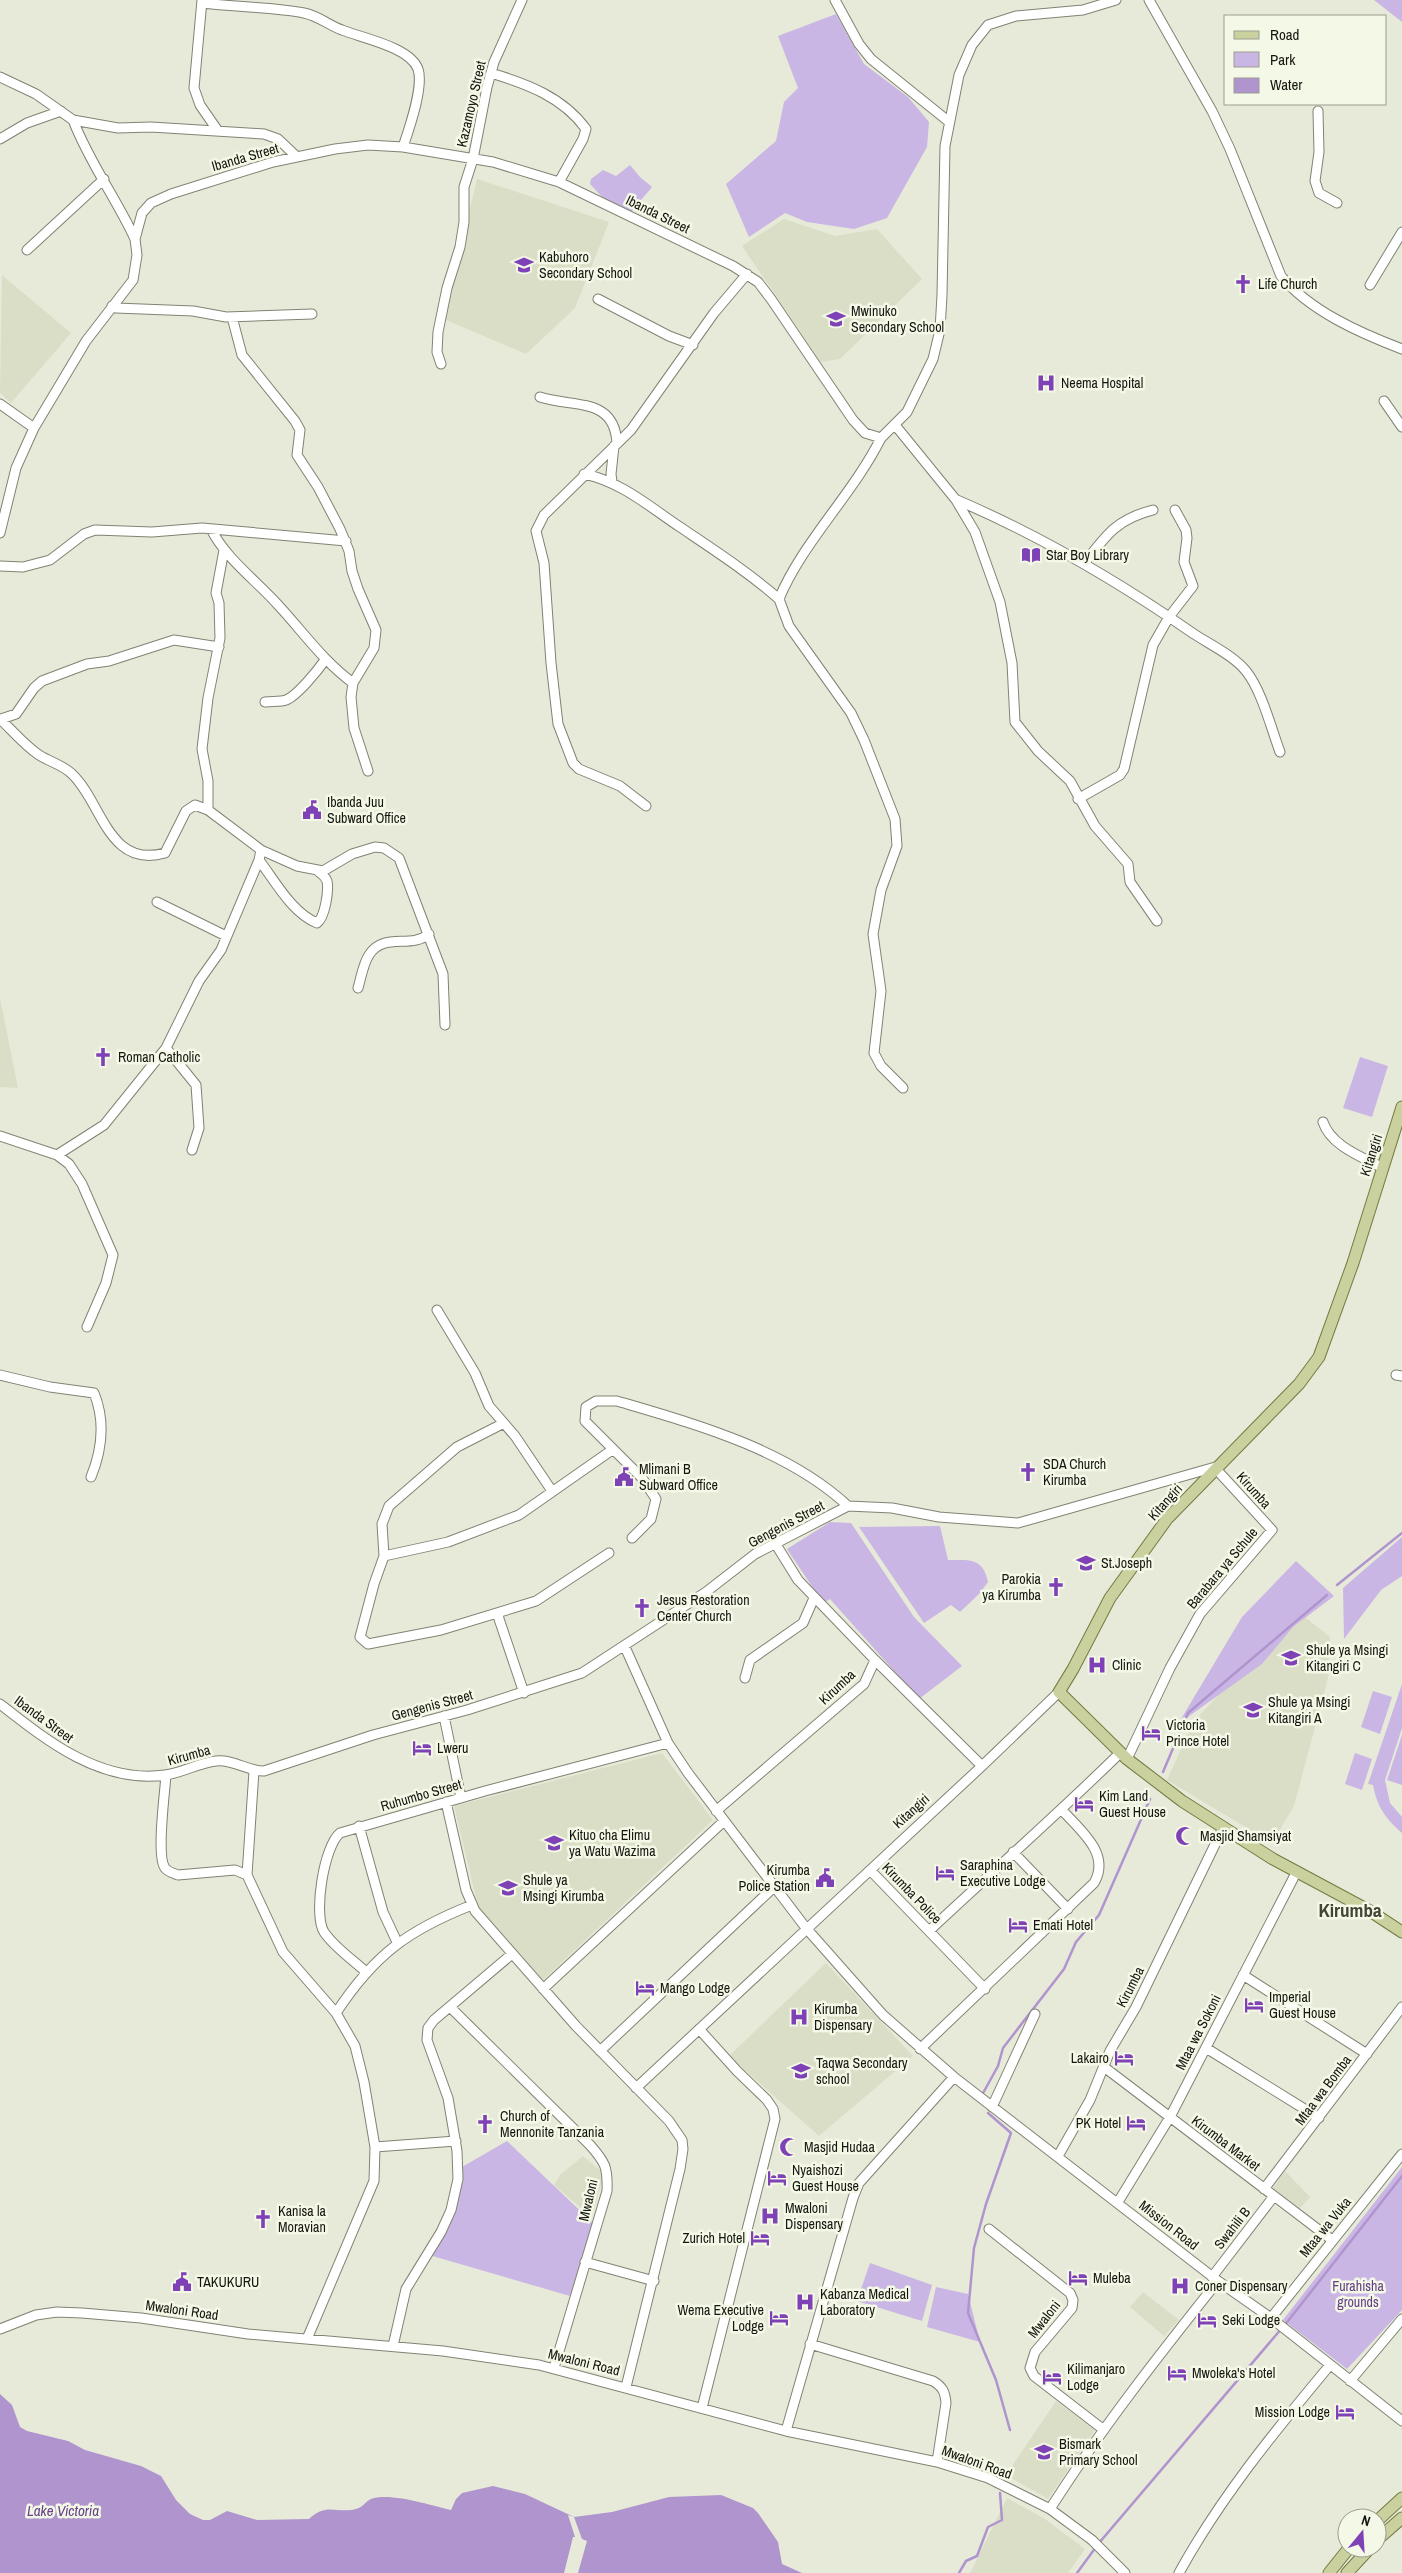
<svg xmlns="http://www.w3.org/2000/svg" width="1402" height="2573" font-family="'Archivo Narrow',sans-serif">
<rect width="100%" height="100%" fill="#e7ead9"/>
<path fill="#dadec6" d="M477,179L609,222L575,308L526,354L444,319Z
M784,219L835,236L877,229L922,279L840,359L821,362L742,246Z
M2,275L71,333L11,403L0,393Z
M0,998L18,1088L0,1087Z
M1297,1611L1330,1637L1328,1678L1294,1806L1272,1843L1167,1780L1194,1721Z
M662,1753L713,1820L543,1980L478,1906L454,1806Z
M826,1963L913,2056L819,2136L729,2056Z
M583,2156L604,2174L595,2205L589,2215L554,2185L561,2174Z
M1285,2171L1310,2197L1294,2215L1271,2191Z
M1143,2292L1179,2320L1164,2336L1130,2307Z
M1056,2401L1095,2430L1048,2499L1006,2475Z
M1007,2498L1045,2519L1085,2549L1068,2573H970Z"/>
<path fill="#cab6e4" d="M1374,0H1402V22Z
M836,14L864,64L908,97L929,122L927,147L887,218L854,229L807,222L785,213L749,237L726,184L776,141L784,102L798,88L778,36Z
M630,165L640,177L652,187L631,212L606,201L590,184L591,179L603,170L616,176Z
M1360,1057L1388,1066L1372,1117L1343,1108Z
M830,1522L851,1523L914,1617L962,1666L919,1699L830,1599L823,1603L787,1549Z
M940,1526L948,1560C969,1560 983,1557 988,1582L980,1593L960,1612L951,1605L924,1623L859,1527Z
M1402,1537V1576L1381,1590L1344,1639L1343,1588Z
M1296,1561L1334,1596L1293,1627L1262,1664L1178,1724L1242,1617Z
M1402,1684V1728L1385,1780L1390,1803L1402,1817V1833C1386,1819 1377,1807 1373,1785L1368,1784Z
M1373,1691L1392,1697L1380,1734L1361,1727Z
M1402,1735V1785L1387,1780Z
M1355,1753L1372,1759L1362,1790L1345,1784Z
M507,2141L593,2223L570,2296L429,2255C452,2221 458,2207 462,2167Z
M1402,2167V2310L1347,2369L1283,2320Z
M870,2263L932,2285L922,2321L857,2301Z
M936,2287L968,2294L980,2342L927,2327Z"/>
<path fill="#af94ce" d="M0,2394L12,2405L20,2427L27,2431L68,2441L85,2450L141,2466L161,2476L176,2500L190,2514L203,2520H210L227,2511L257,2520L309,2519C327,2502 336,2514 356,2509C362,2508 366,2501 371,2499C391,2492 432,2506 451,2510L456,2499L462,2493L493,2486L525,2494L574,2517L612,2512L669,2497L721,2495L753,2508L758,2513L778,2542L782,2564L802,2573H0Z"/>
<path fill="#e7ead9" d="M568,2515L574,2517L582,2539L587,2541L578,2573H564L573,2537H575Z"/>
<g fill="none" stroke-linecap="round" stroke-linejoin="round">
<path stroke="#af94ce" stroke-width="2.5" d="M1337,1585L1402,1533
M1163,1772L1188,1713L1327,1595
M982,2095L998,2066L1003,2048L1064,1969L1076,1942L1099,1915L1150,1799
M988,2113L1011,2133L986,2204L974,2248L968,2313L996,2380L1010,2430
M1099,2543L1288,2321L1402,2176
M959,2573L966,2561L977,2556L988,2527L1002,2520L1000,2493
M1077,2573L1096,2547"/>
<g stroke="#808373" stroke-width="11">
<path id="minor" d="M202,0L194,88L200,105L218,131
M835,0L859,44L871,59L948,121
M1149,0L1212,111L1230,149L1281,276C1310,311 1360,333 1402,349
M202,3C236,7 271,7 304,13C319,16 328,25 342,30C362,38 410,47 418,69C424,87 409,129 403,147
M491,73C527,84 563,97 586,129L583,139L559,182
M0,77L36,94L73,120L118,128L151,127L264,134L278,139L297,157
M1318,111L1319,152L1315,181L1319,193L1337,203
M73,120C89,162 116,198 135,239
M0,139L27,123L61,111
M27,250L104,179
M1370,285L1402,232
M598,299L669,336L693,345
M112,306L116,308L193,311L226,317L312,314
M232,317L242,355L295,421L300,430L297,455L318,487L340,529L349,551L352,571L358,589L376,630L374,648L353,683L351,697L354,728L368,771
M441,364L437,352L438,332L447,288L460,247L464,222V187L473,159L487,87L494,62L522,0
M540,397C575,408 614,397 617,443
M1384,401L1402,427
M0,404L34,428
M895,425L956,500L975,532L1000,602L1012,663L1015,722L1038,751L1070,781L1095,826L1128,864L1130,882L1157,921
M881,438C853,494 802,543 779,599L789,626L851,713L864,740L895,819L897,846L881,890L873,934L881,991L874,1053L881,1066L903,1088
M584,474C620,481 650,507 680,527C714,550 748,572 779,599
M612,482L611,474L614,446
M957,500C1041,536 1119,582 1194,634C1211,645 1234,656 1246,671C1262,691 1271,728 1280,752
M211,529C226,559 257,581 279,606C304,633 323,661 353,683
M0,533L16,468L34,428L86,341L133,280L137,255L135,239L142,213L151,203L171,194L273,162L335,149L368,145L403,147L493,162L559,182L733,266L758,282L771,299L853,420L865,433L881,438L907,412L933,359L940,330L942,295L945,146L959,75L972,45L988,25L1016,16L1083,10L1116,0
M1084,564C1106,535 1117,519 1153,510
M0,566L23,567L50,560L84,534L95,530L152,532L202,528L346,541
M265,702C272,701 280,702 286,700C297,696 318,670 325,660
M0,719C13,731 24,745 39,755C50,762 63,765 72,774C102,802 108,869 165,853L186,811L195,805L208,810L261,850L297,866L323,871L352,854L375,847L384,848L399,858L443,974L445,1025
M1,719L16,714L34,688L42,681L87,664L109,661L174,640L219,647
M1078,799L1120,775L1124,769L1153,645L1169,617L1193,586L1184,562L1187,538L1186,530L1175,510
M646,806L620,786L579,769L573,763L558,724L551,663L544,563L536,531L544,515L631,430L714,313L747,274
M208,810V781L202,749L208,698L220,638L219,603L216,593L224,550
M259,860C275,881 292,913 317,923C325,917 329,891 327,881C325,876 322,874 319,872
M157,902L226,936
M358,988C361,978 363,964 369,955C383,932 411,949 429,934
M166,1048L196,1085L199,1128L192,1150
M1323,1122C1331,1146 1362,1157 1383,1168
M0,1136L57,1155L69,1164L82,1184L113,1255L106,1283L87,1327
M57,1155L104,1125L166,1048L199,981L221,950L259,860L261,850
M437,1310L475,1373L489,1406L515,1436L552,1491
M0,1375L50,1387L94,1393C105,1420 102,1450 91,1477
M1396,1375L1402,1376
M504,1423L457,1447L389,1506L382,1524L384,1556L374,1584L360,1637L368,1644L441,1630L536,1601L609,1553
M632,1538L651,1519L656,1499L642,1478L585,1421L586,1407L596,1401H617C695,1424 787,1449 848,1506
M384,1556L448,1542L519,1515L612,1450
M497,1613L524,1693
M625,1647L668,1743L688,1773L806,1928L883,2015L954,2077L1218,2281L1271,2318L1402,2421
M875,1660L982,1766
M745,1678L750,1660L803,1623L814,1598
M0,1704C47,1741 101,1784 165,1775C182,1773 198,1763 216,1761C233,1759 247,1771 264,1771L373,1735L467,1710L582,1673L706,1592L755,1554L848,1506L892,1508L939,1517L1018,1523L1219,1466
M444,1716L461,1798
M1127,1759L1170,1668L1200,1614L1272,1530L1216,1469
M254,1771L247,1875L283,1952L336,2013L355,2046L364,2082L375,2147L374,2181L307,2339
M166,1775C165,1792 156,1856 165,1868C168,1872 173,1873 178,1875L235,1870L247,1875
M446,1802L466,1890L475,1911L576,2026L669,2121L682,2140L683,2149L680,2169L626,2387
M716,1811L864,1684L875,1660L798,1580L775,1543
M359,1826L383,1912L397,1942
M1013,1852L1068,1909
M870,1870L985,1989
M929,1931C993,1871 1058,1814 1120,1753
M366,1972C353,1960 334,1947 324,1932C313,1914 324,1846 340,1833L485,1791L668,1743
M1243,1975L1367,2054
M543,1989L724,1821
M450,2007L590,2145C605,2162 608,2167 607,2191L554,2368
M336,2013C374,1955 408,1930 472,1905
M699,2029L737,2071L767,2100L773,2109L775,2119L702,2408
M1206,2048L1319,2118
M920,2049L1094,1883C1111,1854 1081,1831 1062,1810
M600,2051L774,1887
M1104,2067L1332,2240
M636,2088L982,1766L1059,1692
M992,2107L1035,2014
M375,2147L456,2141
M1058,2156L1090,2100L1110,2051L1136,2007L1223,1828
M1264,2189L1402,2007
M1118,2202L1170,2117L1297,1871
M989,2229L1070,2293L1073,2300L1072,2308L1035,2352L1030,2368L1034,2376L1104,2430
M585,2262L654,2281
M1212,2277L1274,2196
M1271,2318L1402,2154
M0,2329L36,2315L57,2312L82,2313L141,2318L248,2334L443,2351L539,2365L786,2431L937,2462L988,2478L1050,2509L1092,2540L1125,2573
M810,2344L933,2381C943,2387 945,2392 946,2403L937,2462
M393,2346L406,2289L441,2232L451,2210L458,2179L457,2151L448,2098L427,2040L428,2028L434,2020L512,1954
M1350,2381L1402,2319
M786,2431L853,2198L859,2183L954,2077
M1050,2509C1101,2429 1159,2355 1218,2281
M1179,2573C1220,2498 1275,2431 1330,2365"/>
</g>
<g stroke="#737b43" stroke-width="13">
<path id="major" d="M1402,1107L1353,1263L1319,1357L1299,1384L1167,1519L1110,1598L1073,1669L1059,1692L1127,1759L1182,1801L1273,1859L1370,1911L1402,1932
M1377,2521L1402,2498
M1377,2540L1402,2518
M1329,2573L1349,2548
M1347,2573L1370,2548"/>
</g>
<use href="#minor" stroke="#fff" stroke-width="9"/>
<use href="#major" stroke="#cad09e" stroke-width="11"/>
</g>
<defs>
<g id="school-bare" transform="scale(1.5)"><path d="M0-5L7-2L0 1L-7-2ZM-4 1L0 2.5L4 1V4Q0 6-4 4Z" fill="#7f41b6" stroke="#f4f8e6" stroke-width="2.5" paint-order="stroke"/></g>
<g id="church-bare" transform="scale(1.5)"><path d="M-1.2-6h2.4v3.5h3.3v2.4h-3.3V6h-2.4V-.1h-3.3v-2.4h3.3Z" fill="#7f41b6" stroke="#f4f8e6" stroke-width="2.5" paint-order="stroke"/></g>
<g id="hospital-bare" transform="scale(1.5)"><path d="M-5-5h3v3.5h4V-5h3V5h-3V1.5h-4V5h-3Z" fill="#7f41b6" stroke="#f4f8e6" stroke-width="2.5" paint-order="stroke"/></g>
<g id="library-bare" transform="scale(1.5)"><path d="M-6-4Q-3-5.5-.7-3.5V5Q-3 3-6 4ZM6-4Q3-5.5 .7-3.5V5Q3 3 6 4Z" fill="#7f41b6" stroke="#f4f8e6" stroke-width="2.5" paint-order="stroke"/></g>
<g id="civic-bare" transform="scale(1.5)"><path d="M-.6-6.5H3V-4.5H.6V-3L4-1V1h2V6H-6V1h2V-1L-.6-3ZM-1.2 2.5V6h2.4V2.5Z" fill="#7f41b6" stroke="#f4f8e6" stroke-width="2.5" paint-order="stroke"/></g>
<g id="university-bare" transform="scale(1.5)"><path d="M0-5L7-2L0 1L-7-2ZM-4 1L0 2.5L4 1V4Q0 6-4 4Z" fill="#7f41b6" stroke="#f4f8e6" stroke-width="2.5" paint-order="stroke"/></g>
<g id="hotel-bare" transform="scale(1.5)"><path d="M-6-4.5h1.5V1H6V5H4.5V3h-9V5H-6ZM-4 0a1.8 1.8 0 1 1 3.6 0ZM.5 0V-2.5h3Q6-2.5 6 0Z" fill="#7f41b6" stroke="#f4f8e6" stroke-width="2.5" paint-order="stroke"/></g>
<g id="mosque-bare" transform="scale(1.5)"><path d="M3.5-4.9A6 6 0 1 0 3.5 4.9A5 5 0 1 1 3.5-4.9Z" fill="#7f41b6" stroke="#f4f8e6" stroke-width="2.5" paint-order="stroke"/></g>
</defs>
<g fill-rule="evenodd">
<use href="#school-bare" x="524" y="265"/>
<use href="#church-bare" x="1243" y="284"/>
<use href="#school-bare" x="836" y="319"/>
<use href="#hospital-bare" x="1046" y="383"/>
<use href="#library-bare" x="1031" y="555"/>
<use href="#civic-bare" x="312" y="810"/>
<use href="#church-bare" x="103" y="1057"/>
<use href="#church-bare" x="1028" y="1472"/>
<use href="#civic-bare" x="624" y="1477"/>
<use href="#university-bare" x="1086" y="1563"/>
<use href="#church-bare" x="1056" y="1587"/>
<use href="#church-bare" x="642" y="1608"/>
<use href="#school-bare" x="1291" y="1658"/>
<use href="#hospital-bare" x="1097" y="1665"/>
<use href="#school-bare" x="1253" y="1710"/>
<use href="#hotel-bare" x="1151" y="1733"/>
<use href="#hotel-bare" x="422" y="1748"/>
<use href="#hotel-bare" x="1084" y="1804"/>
<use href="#mosque-bare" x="1185" y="1836"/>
<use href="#school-bare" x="554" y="1843"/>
<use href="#hotel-bare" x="945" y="1873"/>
<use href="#civic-bare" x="825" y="1878"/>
<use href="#school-bare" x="508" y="1888"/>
<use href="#hotel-bare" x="1018" y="1925"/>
<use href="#hotel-bare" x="645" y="1988"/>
<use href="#hotel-bare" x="1254" y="2005"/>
<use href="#hospital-bare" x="799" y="2017"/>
<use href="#hotel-bare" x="1124" y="2058"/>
<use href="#school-bare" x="801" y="2071"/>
<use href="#hotel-bare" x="1136" y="2123"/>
<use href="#church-bare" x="485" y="2124"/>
<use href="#mosque-bare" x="789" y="2147"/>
<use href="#hotel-bare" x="777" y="2178"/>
<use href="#hospital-bare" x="770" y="2216"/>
<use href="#church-bare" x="263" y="2219"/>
<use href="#hotel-bare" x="760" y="2238"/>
<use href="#hotel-bare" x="1078" y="2278"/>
<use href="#civic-bare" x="182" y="2282"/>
<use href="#hospital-bare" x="1180" y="2286"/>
<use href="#hospital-bare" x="805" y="2302"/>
<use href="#hotel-bare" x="779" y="2318"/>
<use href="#hotel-bare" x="1207" y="2320"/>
<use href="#hotel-bare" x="1177" y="2373"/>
<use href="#hotel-bare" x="1052" y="2377"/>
<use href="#hotel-bare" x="1345" y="2412"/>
<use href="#school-bare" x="1044" y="2452"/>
</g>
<g text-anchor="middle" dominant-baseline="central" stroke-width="5" stroke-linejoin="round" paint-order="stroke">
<g font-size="14" fill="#151610" stroke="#f4f8e6">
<text transform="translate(471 104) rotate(-77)">Kazamoyo Street</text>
<text transform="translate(245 157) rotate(-16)">Ibanda Street</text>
<text transform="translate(658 214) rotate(26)">Ibanda Street</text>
<text transform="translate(1371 1155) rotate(-72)">Kitangiri</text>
<text transform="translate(1254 1490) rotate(48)">Kirumba</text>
<text transform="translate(1165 1502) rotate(-48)">Kitangiri</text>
<text transform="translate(786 1524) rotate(-28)">Gengenis Street</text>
<text transform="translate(1222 1568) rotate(-50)">Barabara ya Schule</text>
<text transform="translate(837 1687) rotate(-43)">Kirumba</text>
<text transform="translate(432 1705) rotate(-15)">Gengenis Street</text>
<text transform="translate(44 1719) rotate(36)">Ibanda Street</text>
<text transform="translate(189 1755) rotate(-15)">Kirumba</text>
<text transform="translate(421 1795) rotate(-16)">Ruhumbo Street</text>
<text transform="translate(911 1811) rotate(-42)">Kitangiri</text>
<text transform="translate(912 1893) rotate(46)">Kirumba Police</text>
<text transform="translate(1130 1987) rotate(-63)">Kirumba</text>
<text transform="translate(1198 2032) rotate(-63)">Mtaa wa Sokoni</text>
<text transform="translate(1323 2090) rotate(-53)">Mtaa wa Bomba</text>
<text transform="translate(1226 2143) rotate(37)">Kirumba Market</text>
<text transform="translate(588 2200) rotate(-77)">Mwaloni</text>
<text transform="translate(1169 2225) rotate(38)">Mission Road</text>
<text transform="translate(1325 2227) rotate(-51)">Mtaa wa Vuka</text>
<text transform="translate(1232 2228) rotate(-52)">Swahili B</text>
<text transform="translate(182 2310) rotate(8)">Mwaloni Road</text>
<text transform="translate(1044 2319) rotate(-52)">Mwaloni</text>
<text transform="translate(584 2362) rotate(14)">Mwaloni Road</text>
<text transform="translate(977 2462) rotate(20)">Mwaloni Road</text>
</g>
<g font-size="14" fill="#151610" stroke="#f4f8e6" text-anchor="start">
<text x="539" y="257">Kabuhoro<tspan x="539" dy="16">Secondary School</tspan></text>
<text x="1258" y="284">Life Church</text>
<text x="851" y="311">Mwinuko<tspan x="851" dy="16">Secondary School</tspan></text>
<text x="1061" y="383">Neema Hospital</text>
<text x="1046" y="555">Star Boy Library</text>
<text x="327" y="802">Ibanda Juu<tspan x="327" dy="16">Subward Office</tspan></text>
<text x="118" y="1057">Roman Catholic</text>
<text x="1043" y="1464">SDA Church<tspan x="1043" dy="16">Kirumba</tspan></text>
<text x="639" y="1469">Mlimani B<tspan x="639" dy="16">Subward Office</tspan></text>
<text x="1101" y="1563">St.Joseph</text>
<text x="1041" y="1579" text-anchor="end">Parokia<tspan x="1041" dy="16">ya Kirumba</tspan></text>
<text x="657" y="1600">Jesus Restoration<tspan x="657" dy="16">Center Church</tspan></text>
<text x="1306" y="1650">Shule ya Msingi<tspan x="1306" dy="16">Kitangiri C</tspan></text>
<text x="1112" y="1665">Clinic</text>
<text x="1268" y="1702">Shule ya Msingi<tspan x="1268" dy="16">Kitangiri A</tspan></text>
<text x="1166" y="1725">Victoria<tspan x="1166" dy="16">Prince Hotel</tspan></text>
<text x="437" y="1748">Lweru</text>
<text x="1099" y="1796">Kim Land<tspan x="1099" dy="16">Guest House</tspan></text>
<text x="569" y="1835">Kituo cha Elimu<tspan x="569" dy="16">ya Watu Wazima</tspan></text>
<text x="1200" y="1836">Masjid Shamsiyat</text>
<text x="960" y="1865">Saraphina<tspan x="960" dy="16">Executive Lodge</tspan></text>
<text x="810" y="1870" text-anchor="end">Kirumba<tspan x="810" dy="16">Police Station</tspan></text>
<text x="523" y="1880">Shule ya<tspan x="523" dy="16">Msingi Kirumba</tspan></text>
<text x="1033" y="1925">Emati Hotel</text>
<text x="660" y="1988">Mango Lodge</text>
<text x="1269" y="1997">Imperial<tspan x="1269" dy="16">Guest House</tspan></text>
<text x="814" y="2009">Kirumba<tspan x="814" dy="16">Dispensary</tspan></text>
<text x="1109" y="2058" text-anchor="end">Lakairo</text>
<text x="816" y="2063">Taqwa Secondary<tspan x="816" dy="16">school</tspan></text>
<text x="500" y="2116">Church of<tspan x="500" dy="16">Mennonite Tanzania</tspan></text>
<text x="1121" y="2123" text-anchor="end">PK Hotel</text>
<text x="804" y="2147">Masjid Hudaa</text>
<text x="792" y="2170">Nyaishozi<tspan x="792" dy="16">Guest House</tspan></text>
<text x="785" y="2208">Mwaloni<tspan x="785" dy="16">Dispensary</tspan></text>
<text x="278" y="2211">Kanisa la<tspan x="278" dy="16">Moravian</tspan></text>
<text x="745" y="2238" text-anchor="end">Zurich Hotel</text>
<text x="1093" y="2278">Muleba</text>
<text x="197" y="2282">TAKUKURU</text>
<text x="1195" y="2286">Coner Dispensary</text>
<text x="820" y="2294">Kabanza Medical<tspan x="820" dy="16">Laboratory</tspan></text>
<text x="764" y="2310" text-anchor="end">Wema Executive<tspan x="764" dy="16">Lodge</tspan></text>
<text x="1222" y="2320">Seki Lodge</text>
<text x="1067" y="2369">Kilimanjaro<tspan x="1067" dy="16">Lodge</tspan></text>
<text x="1192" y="2373">Mwoleka's Hotel</text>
<text x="1330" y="2412" text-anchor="end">Mission Lodge</text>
<text x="1059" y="2444">Bismark<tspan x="1059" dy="16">Primary School</tspan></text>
</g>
<g font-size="14" fill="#623e86" stroke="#f4f8e6">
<text x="1358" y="2286">Furahisha<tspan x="1358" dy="16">grounds</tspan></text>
</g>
<g font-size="15" font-style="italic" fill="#65428a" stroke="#f4f8e6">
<text x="63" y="2510">Lake Victoria</text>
</g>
<g font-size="19" font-weight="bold" fill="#434637" stroke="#f4f8e6">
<text x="1350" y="1910">Kirumba</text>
</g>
</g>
<rect x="1224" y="15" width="162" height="90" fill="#f4f8e6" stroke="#9b9e90"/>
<rect x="1234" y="31" width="25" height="8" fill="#cad09e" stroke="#9b9e90"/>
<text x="1270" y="40" font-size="15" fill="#151610">Road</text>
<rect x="1234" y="52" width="25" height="15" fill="#cab6e4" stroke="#9b9e90"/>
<text x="1270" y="65" font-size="15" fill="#151610">Park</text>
<rect x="1234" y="78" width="25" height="15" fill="#af94ce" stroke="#9b9e90"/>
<text x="1270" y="90" font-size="15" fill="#151610">Water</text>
<g transform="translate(1362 2533) rotate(18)"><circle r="24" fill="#f4f8e6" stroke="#9b9e90"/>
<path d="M0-4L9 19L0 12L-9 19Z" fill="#7f41b6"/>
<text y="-8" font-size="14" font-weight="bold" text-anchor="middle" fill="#151610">N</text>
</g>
</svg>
